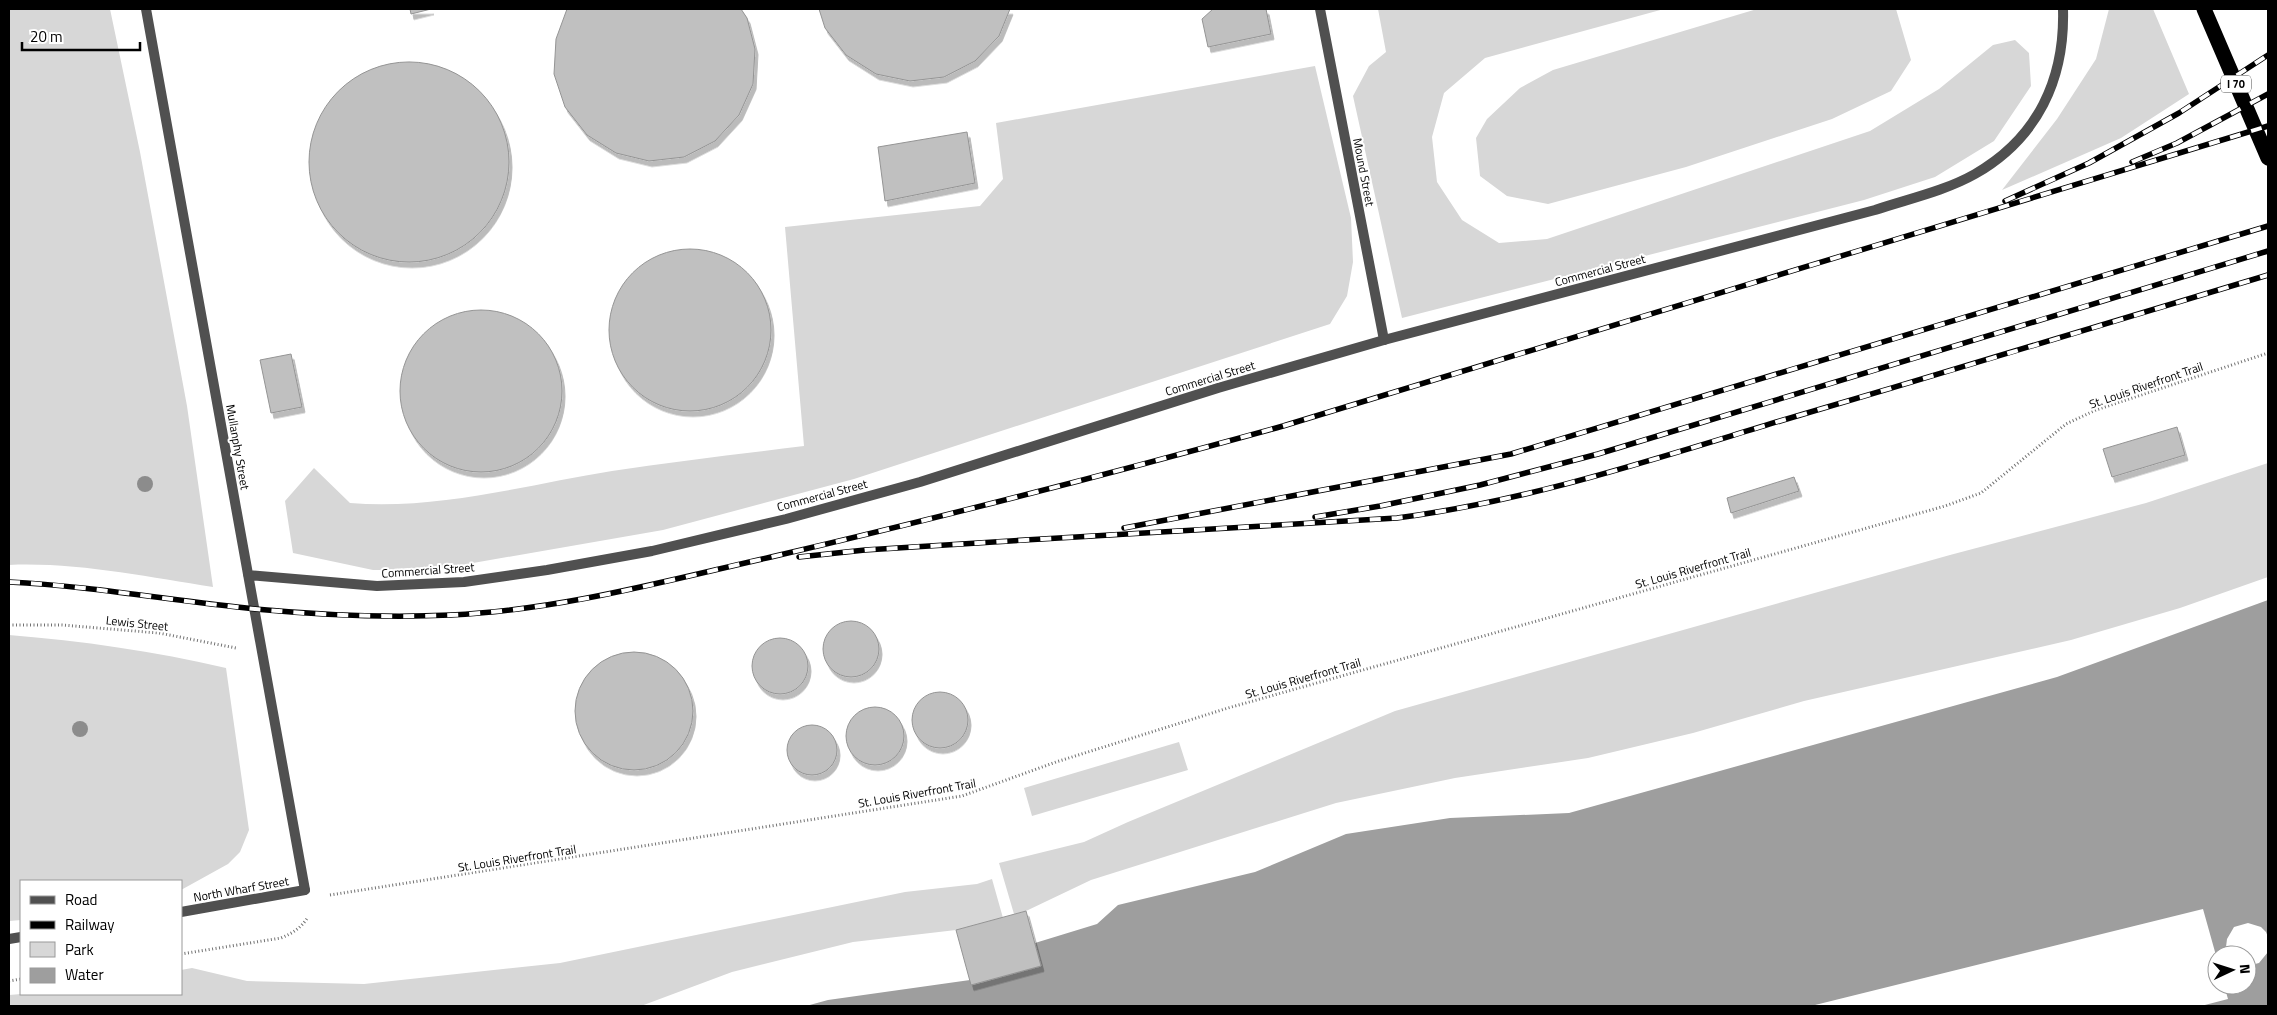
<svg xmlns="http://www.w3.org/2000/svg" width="2277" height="1015" font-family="'Titillium Web',sans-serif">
<defs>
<filter id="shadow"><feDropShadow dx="3" dy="5.5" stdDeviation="0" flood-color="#0004"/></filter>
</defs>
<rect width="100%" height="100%" fill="#fff"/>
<path fill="#d7d7d7" d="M9,9H110L140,152L187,406L213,587C147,577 76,562 9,565Z
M1378,9H1664L1485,58L1444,93L1432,137L1437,182L1462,220L1499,243L1547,239L1870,131L1939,89L1993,45L2015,40L2029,53L2031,86L1994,141L1935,177L1864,200L1402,318L1353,96L1369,66L1386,52Z
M1757,9H1896L1911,60L1891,91L1832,119L1686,167L1548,204L1507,196L1480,176L1476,138L1487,119L1520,88L1553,70Z
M2109,9H2153L2189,94L2121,138L2002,190L2057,119L2096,59Z
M1315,66L1351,218L1353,262L1347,296L1330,324L854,479L663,530L433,570H373L293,553L285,501L314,468L350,503C439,510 525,485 612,471C676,461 740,454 804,446L785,227L980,206L1003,179L996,123Z
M2268,463V577L2180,608L2071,640L1804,701L1693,733L1588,758L1455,778L1336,803L1091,880L1026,911L1014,914L999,863L1084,842L1128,822L1395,711L1950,555L2146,503Z
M9,635C82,641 154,651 226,668L249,830L240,852L228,864L181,890V881H21V920L9,921Z
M1179,742L1188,770L1032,816L1024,788Z
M992,879L1003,918L956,930L853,942L732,972L641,1006H9V995L21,994H181V970L192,968L247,981L364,984L560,963L905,892L977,884Z"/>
<path fill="#9e9e9e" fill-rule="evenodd" d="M2268,600V1006H806L828,1000L970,980L972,985L1040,966L1035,943L1097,924L1118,905L1255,872L1346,834L1450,818L1569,813L2057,677ZM2217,955H2247V985H2217Z"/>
<path fill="#fff" d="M2203,909L2217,959V985H2224L2228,999L2201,1006H1811Z
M2248,923L2261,927L2266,932L2268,937V952L2259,963L2247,966V955H2229L2226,947L2227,939L2234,927Z"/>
<path fill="#c0c0c0" stroke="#949494" filter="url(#shadow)" d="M410,9H431L411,14Z
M567,9H741L747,18L755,49L753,84L739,115L715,141L684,157L649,161L616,153L587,135L565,107L554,74L556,39Z
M819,9H1010L999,36L975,61L944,77L910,81L876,74L846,55L825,28Z
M1213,9H1266L1271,34L1208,47L1202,19Z
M309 162a100 100 0 1 1 200 0a100 100 0 1 1-200 0Z
M967,132L975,183L885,201L878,147Z
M609 330a81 81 0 1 1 162 0a81 81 0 1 1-162 0Z
M400 391a81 81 0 1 1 162 0a81 81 0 1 1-162 0Z
M291,354L302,407L271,413L260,360Z
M2177,427L2185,455L2112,477L2103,449Z
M1794,477L1799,491L1731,513L1727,498Z
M823 649a28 28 0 1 1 56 0a28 28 0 1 1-56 0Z
M752 666a28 28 0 1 1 56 0a28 28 0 1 1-56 0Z
M575 711a59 59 0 1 1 118 0a59 59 0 1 1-118 0Z
M912 720a28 28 0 1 1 56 0a28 28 0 1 1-56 0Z
M846 736a29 29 0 1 1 58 0a29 29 0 1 1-58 0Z
M787 750a25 25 0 1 1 50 0a25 25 0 1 1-50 0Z
M1026,911L1041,966L971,985L956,930Z"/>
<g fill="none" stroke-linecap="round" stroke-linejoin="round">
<path stroke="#727272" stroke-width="3" stroke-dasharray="1 2.5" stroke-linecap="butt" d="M9,625H62L159,633L236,648
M330,895L962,796L1056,762L1228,708L1945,506L1981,493L2066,424L2096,410L2268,353
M181,954L281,938C293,933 301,928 308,917
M9,981L21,979"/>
<path stroke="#505050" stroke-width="10" d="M1320,9L1384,340
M181,912L305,890
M9,939L21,937"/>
<path stroke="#505050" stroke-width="10" d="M146,9L305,890
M248,575L377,586L464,582L547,570L652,551L786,519L920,482L1218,388L1384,340L1875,210C1908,199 1945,191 1975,174C2038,138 2065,79 2063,9"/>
<path stroke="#000" stroke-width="15" d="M2204,9L2268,158"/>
<g stroke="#000" stroke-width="5.5">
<path id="rail" d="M2132,162L2177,143L2268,94
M2005,201L2089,163L2179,113L2268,55
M1315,517L1380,506L1480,485L1598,454L2268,251
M1124,528L1511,454L2268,226
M799,557L865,550L1042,539L1397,518C1528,501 1654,459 1780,421C1943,373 2106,324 2268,275
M9,582C92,586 173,601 255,609C320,615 385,618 451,615C560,610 665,581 771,557C943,517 1113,473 1283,426L2268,126"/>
</g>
<use href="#rail" stroke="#fff" stroke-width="4" stroke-dasharray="11" stroke-linecap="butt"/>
</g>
<g fill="#8c8c8c">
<circle cx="145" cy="484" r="8"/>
<circle cx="80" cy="729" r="8"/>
</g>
<g text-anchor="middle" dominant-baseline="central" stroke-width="4" stroke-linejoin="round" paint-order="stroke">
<rect fill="#fff" stroke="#4c4c4c" stroke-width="1" x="2221" y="75.5" width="30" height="17" rx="4"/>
<g font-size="11" font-weight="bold" fill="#000">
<text x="2236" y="84">I 70</text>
</g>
<g font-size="12" fill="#000" stroke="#fff">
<text transform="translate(1364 172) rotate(79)">Mound Street</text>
<text transform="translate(1600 270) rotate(-15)">Commercial Street</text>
<text transform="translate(1210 378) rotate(-17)">Commercial Street</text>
<text transform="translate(2146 385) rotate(-19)">St. Louis Riverfront Trail</text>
<text transform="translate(238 447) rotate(80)">Mullanphy Street</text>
<text transform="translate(822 495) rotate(-15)">Commercial Street</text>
<text transform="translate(1693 568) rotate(-16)">St. Louis Riverfront Trail</text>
<text transform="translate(428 570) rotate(-4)">Commercial Street</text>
<text transform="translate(137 623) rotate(6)">Lewis Street</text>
<text transform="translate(1303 678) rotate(-16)">St. Louis Riverfront Trail</text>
<text transform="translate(917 793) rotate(-10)">St. Louis Riverfront Trail</text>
<text transform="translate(517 858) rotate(-9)">St. Louis Riverfront Trail</text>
<text transform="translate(241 889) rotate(-10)">North Wharf Street</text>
</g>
</g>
<rect width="2277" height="1015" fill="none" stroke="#000000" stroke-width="20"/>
<rect x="20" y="880" width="162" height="115" fill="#ffffff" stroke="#999999"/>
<rect x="30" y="896" width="25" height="8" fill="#505050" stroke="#999999"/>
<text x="65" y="905" font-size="15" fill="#000000">Road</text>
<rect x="30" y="921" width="25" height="8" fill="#000000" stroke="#999999"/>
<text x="65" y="930" font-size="15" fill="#000000">Railway</text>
<rect x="30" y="942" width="25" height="15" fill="#d7d7d7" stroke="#999999"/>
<text x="65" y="955" font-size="15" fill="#000000">Park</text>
<rect x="30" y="968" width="25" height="15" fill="#9e9e9e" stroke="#999999"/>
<text x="65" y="980" font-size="15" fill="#000000">Water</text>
<g transform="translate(2232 970) rotate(86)"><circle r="24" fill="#ffffff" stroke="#999999"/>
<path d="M0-4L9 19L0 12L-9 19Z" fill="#000000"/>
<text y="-8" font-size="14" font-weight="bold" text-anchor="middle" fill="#000000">N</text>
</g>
<path d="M22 42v8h118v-8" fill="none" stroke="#000000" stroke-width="2.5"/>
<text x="30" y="42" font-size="15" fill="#000000" stroke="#ffffff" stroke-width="4" paint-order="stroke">20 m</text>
</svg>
